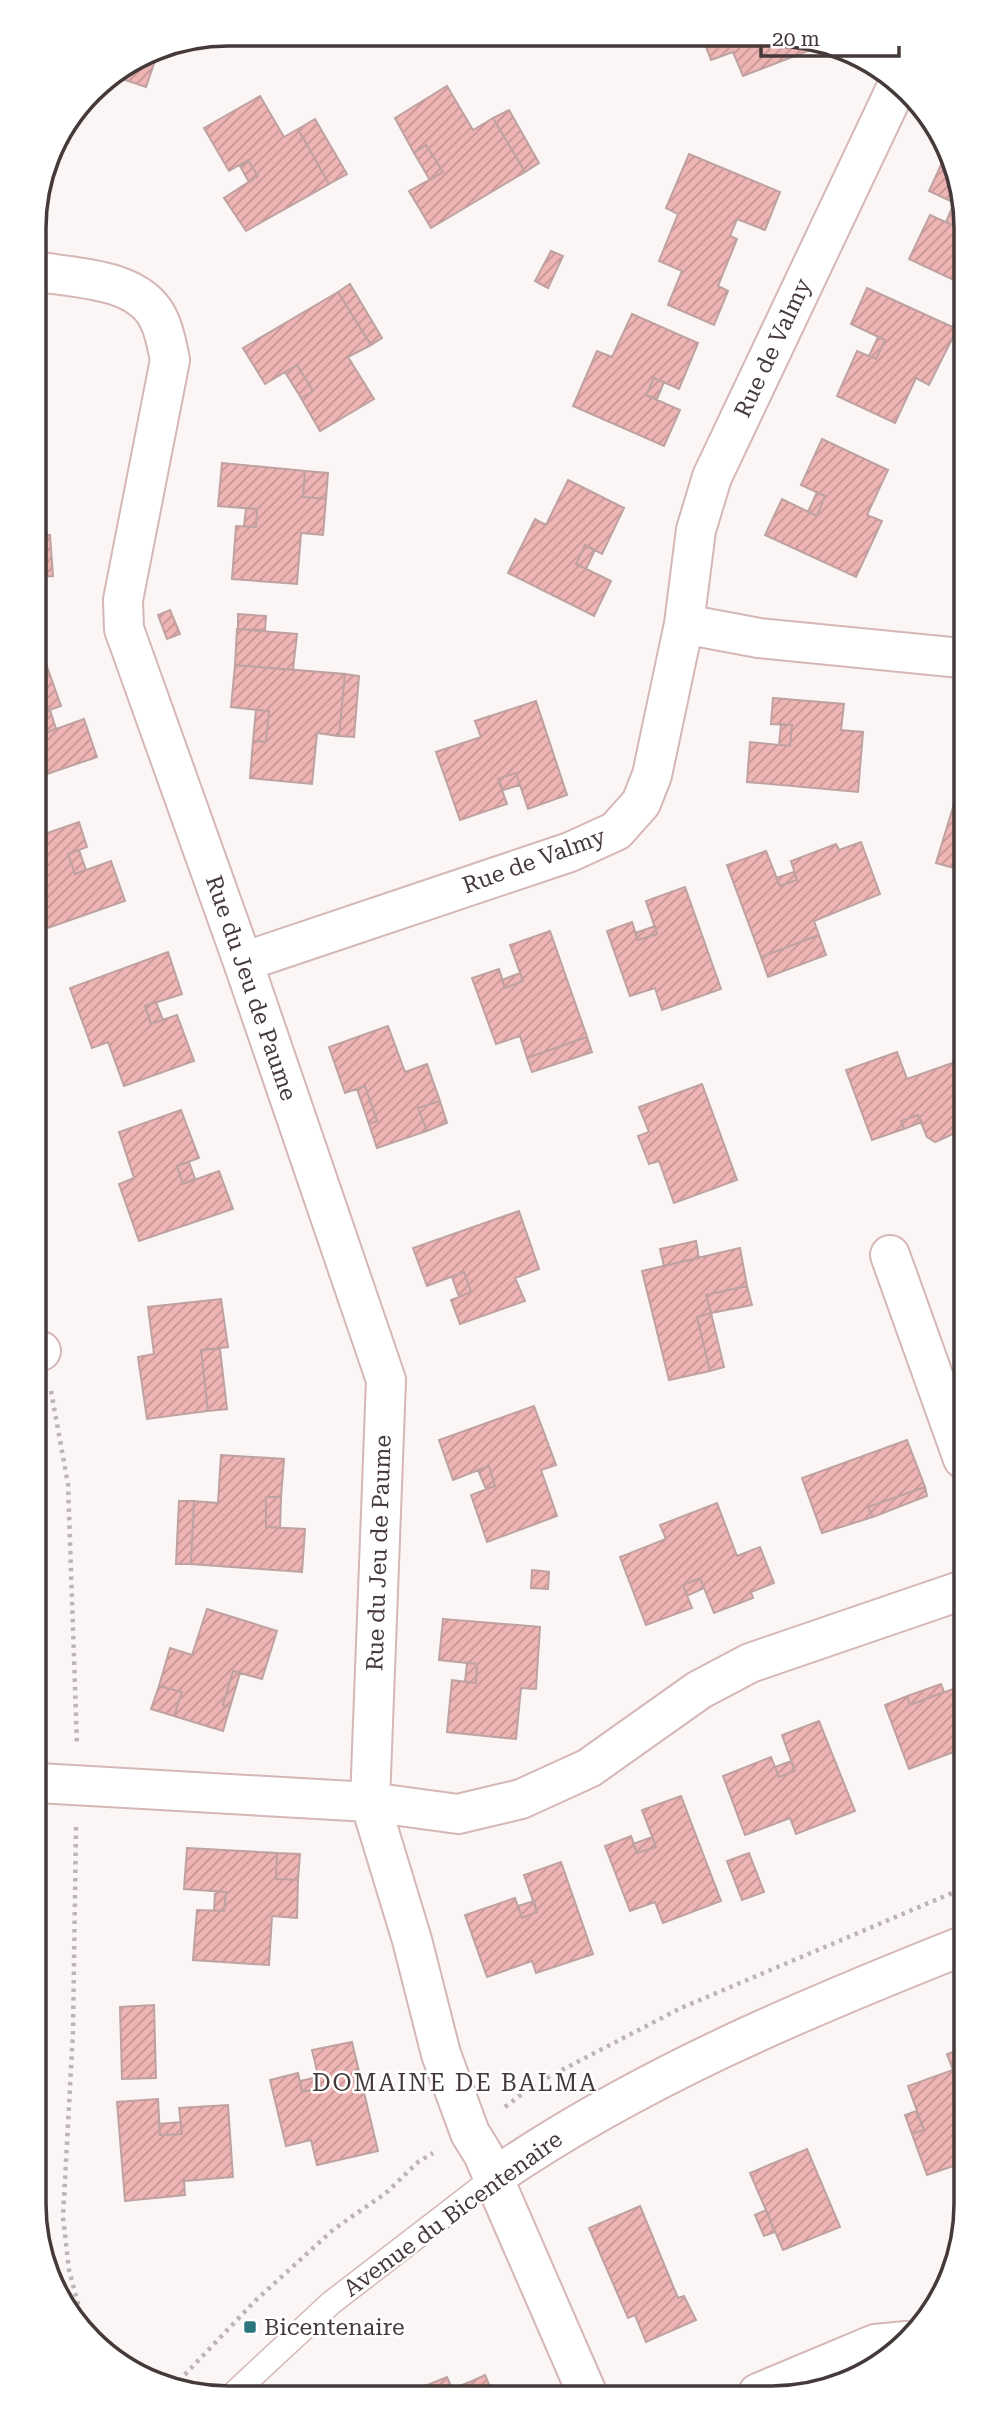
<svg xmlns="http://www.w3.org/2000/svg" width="999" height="2432" font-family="'Roboto Serif',serif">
<defs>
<pattern id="building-hatch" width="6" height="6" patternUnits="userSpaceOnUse" patternTransform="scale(1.75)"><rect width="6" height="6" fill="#efb5b4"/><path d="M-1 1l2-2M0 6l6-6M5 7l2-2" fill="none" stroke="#c39493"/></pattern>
</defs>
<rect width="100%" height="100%" fill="#fbf5f5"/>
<path fill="url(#building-hatch)" stroke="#bea2a1" stroke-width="2" d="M702,36L802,37L808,51L743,76L733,52L711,60Z
M147,52L157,55L146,87L110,75Z
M447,86L473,130L493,118L525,172L431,228L409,191L443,172L426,145L414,153L395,118Z
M260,96L284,137L298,129L329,184L246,231L224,198L258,176L248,160L229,171L204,128Z
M509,110L539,163L525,172L493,118Z
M315,119L347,174L329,184L298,129Z
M426,145L443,172L430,180L414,153Z
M689,154L780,192L765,230L737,219L730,236L737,239L718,286L728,291L714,325L668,305L682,271L659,261L678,214L666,208Z
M945,156L959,177V205L929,191Z
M248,160L258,176L249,182L240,166Z
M954,203L959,205L956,227L946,222Z
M930,215L956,227L959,219L960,283L909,259Z
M551,251L563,256L548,288L535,281Z
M350,284L382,338L371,345L338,292Z
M867,288L957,329L929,385L916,378L895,423L837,396L857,351L876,359L885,340L851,324Z
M338,292L371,345L348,357L374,399L320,431L301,398L313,391L297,365L265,384L243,348Z
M632,314L698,343L679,389L654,378L646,395L680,410L664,446L573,406L597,351L612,357Z
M34,334L41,335L34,373Z
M878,337L885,340L876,359L869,356Z
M297,365L313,391L301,398L285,372Z
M654,378L664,382L657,399L646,395Z
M822,439L888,470L867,515L882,521L856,577L765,535L782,499L817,516L825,496L801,485Z
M222,463L305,471L303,497L326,499L323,535L301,533L297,584L232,579L236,526L256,527L257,509L218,506Z
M305,471L328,473L326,499L303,497Z
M568,480L624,508L602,554L585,545L576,564L611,581L594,616L508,573L535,519L546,525Z
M817,492L825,496L817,516L808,512Z
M246,508L257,509L256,527L244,526Z
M35,535H50L53,576L35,577Z
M585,545L595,550L586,569L576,564Z
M170,610L180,634L167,639L158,615Z
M238,614L266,616L265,630L238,629Z
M237,629L297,634L293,670L235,665Z
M44,658L61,706L38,714L45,733L84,719L97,757L35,778V661Z
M235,665L345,674L339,736L317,733L312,784L250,778L253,741L266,742L269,711L231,707Z
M345,674L359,676L354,737L339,736Z
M773,698L844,704L841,730L863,732L858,792L747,782L750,742L790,746L792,725L771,724Z
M536,701L567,795L528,809L516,773L498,779L507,804L460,820L436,752L481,737L475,721Z
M50,710L56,729L45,733L38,714Z
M256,710L269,711L266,742L253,741Z
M781,724L792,725L790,746L779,745Z
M516,773L520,785L503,790L498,779Z
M961,781V870L936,863Z
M79,822L87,847L68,854L75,874L111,861L125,901L36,932V837Z
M861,842L880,894L814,921L819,935L761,957L727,865L766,851L780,886L797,880L791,861L836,844L839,850Z
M79,850L86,870L75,874L68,854Z
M794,872L797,880L780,886L776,878Z
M685,887L721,989L662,1010L655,988L630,996L607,931L632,922L638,940L657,934L646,901Z
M655,926L657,934L638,940L635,933Z
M550,931L587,1037L527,1058L520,1036L496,1044L472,978L499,969L505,988L523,981L510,945Z
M819,935L826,955L768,977L761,957Z
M168,952L182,994L145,1006L151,1024L177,1015L194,1061L124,1086L108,1042L92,1048L70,988Z
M520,973L523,981L505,988L502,980Z
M156,1002L163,1020L151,1024L145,1006Z
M388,1026L405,1072L427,1064L440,1101L418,1108L427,1131L377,1148L369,1124L377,1121L365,1086L345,1093L329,1047Z
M587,1037L592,1052L532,1072L527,1058Z
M897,1052L907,1079L955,1062L962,1079V1102L954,1104L962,1130L935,1142L927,1137L918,1115L901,1121L904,1129L872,1140L846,1070Z
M702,1084L737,1180L674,1203L659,1161L649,1164L638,1136L649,1132L639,1107Z
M365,1086L377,1121L369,1124L357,1089Z
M440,1101L447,1123L427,1131L418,1108Z
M181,1110L199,1158L177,1166L183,1184L219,1171L233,1209L139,1241L119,1184L134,1178L119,1132Z
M918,1115L922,1122L904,1129L901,1121Z
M189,1162L195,1179L183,1184L177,1166Z
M519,1211L539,1269L515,1278L525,1301L460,1324L451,1300L471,1292L464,1272L427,1286L413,1248Z
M696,1241L699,1258L664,1266L660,1249Z
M740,1248L747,1286L706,1295L711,1313L697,1317L710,1371L669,1380L642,1271Z
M464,1272L471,1292L459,1297L452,1277Z
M747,1286L752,1305L711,1313L706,1295Z
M221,1299L228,1347L201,1350L208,1411L147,1419L138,1357L154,1354L148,1307Z
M711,1313L724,1367L710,1371L697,1317Z
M220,1349L227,1409L208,1411L201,1350Z
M534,1406L556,1465L541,1470L557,1516L487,1542L471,1495L495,1486L489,1466L453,1480L439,1440Z
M907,1440L925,1487L868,1507L873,1517L822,1533L802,1478Z
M221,1455L284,1459L281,1497H266V1527L305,1529L302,1572L191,1564L194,1501L218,1503Z
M489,1466L495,1486L486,1489L478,1470Z
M925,1487L927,1496L873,1517L868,1507Z
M266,1497H281L280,1528L266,1527Z
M179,1501H194L191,1564H176Z
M717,1503L737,1556L760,1547L774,1583L751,1592L753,1598L714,1613L700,1578L683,1585L692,1608L646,1625L620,1557L666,1539L660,1525Z
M532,1570L549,1572L548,1589L531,1588Z
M700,1578L704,1588L687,1596L683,1585Z
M207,1609L277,1631L262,1679L233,1671L223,1705L230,1707L223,1731L174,1716L182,1692L159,1686L170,1648L192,1655Z
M443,1619L540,1627L536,1689L521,1688L516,1739L447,1732L452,1680L476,1683L477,1664L439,1660Z
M467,1663L477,1664L476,1683L465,1682Z
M233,1671L240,1673L230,1707L223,1705Z
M941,1684L944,1692L910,1705L907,1696Z
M964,1685V1748L909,1769L885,1705L907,1696L910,1705Z
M159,1686L182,1692L174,1716L151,1709Z
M819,1721L855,1811L796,1834L790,1818L745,1835L723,1776L771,1757L779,1777L795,1771L782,1735Z
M791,1761L795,1771L779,1777L775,1767Z
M681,1796L721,1901L663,1923L655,1902L630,1911L605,1846L631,1836L637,1853L656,1847L642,1810Z
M652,1837L656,1847L637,1853L633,1844Z
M187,1848L277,1853L276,1879L298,1880L297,1918L272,1916L269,1965L193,1960L197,1910L224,1911L226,1892L184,1889Z
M277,1853L300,1854L298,1880L276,1879Z
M749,1853L764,1892L742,1900L727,1861Z
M561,1862L593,1954L536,1973L532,1961L487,1977L465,1915L515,1898L522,1918L537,1912L524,1875Z
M215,1892H226L224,1911H214Z
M534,1901L537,1912L522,1918L518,1906Z
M154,2005L156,2078L122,2079L120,2007Z
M352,2042L378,2151L317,2165L311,2140L286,2146L270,2080L298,2073L302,2092L321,2088L312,2050Z
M965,2048V2162L927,2175L912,2134L924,2130L908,2086L953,2070L947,2054Z
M318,2077L321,2088L302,2092L300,2081Z
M158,2099L160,2135L182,2134L179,2108L228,2105L233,2177L184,2181L185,2195L125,2201L117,2102Z
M916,2111L924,2130L912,2134L905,2115Z
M181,2122L182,2134L160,2135L159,2124Z
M807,2149L840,2227L783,2250L750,2173Z
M640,2206L678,2298L684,2296L696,2320L646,2342L635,2315L628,2318L589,2228Z
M766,2210L775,2232L764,2236L755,2215Z
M485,2375L493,2394H477L472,2381Z
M447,2377L452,2389L440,2394H424L422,2387Z
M472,2381L477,2394H440L452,2389Z"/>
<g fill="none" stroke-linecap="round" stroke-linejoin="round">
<g stroke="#d4b7b6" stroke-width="26">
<path id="lane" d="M232,2395L331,2303L493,2178"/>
</g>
<g stroke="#d4b7b6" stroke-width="42">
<path id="street" d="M34,271C72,278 138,277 158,318C165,331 167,346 170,360L123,600L124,629L243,962L386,1380L370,1802L412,1940L441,2054L470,2133L483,2154L587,2393
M684,624L759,638L961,658
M243,962L570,852L616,831L641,803L652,775L684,624L696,530L712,477L898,84
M890,1255L963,1459
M37,1352L41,1351
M38,1783L370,1802L458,1814L521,1799L589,1768L699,1690L750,1663L963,1590
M493,2178C639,2078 801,2010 965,1945
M758,2393L875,2344L906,2341"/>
</g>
<path stroke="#bdb5b5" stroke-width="4.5" stroke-dasharray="3.5 5" stroke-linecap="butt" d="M51,1391L68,1484L77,1744
M76,1827L73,2031L63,2217L69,2270L84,2326
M505,2107L535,2084L681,2008L964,1888
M173,2387L255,2301L334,2229L386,2193L418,2162L433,2153"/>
<use href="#lane" stroke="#fff" stroke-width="23"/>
<use href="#street" stroke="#fff" stroke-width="38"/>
</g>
<rect fill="#2d767f" stroke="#fff" stroke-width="2.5" x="243" y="2320" width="14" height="14" rx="3.5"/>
<g text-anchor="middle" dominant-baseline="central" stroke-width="5" stroke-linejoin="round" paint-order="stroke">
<g font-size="23" fill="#453939" stroke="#fff">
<text transform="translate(773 348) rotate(-65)">Rue de Valmy</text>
<text transform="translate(534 861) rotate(-20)">Rue de Valmy</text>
<text transform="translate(251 988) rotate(71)">Rue du Jeu de Paume</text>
<text transform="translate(379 1553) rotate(-88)">Rue du Jeu de Paume</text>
<text transform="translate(453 2214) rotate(-36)">Avenue du Bicentenaire</text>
</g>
<g font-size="23" fill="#453939" stroke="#fff" text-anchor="start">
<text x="264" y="2327">Bicentenaire</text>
</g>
<g font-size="24" letter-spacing="2" fill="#453939" stroke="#fff">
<text x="455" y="2083">DOMAINE DE BALMA</text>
</g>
</g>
<path d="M0 0H999V2432H0ZM228 46H772A182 182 0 0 1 954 228V2204A182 182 0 0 1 772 2386H228A182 182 0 0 1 46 2204V228A182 182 0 0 1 228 46Z" fill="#fff" fill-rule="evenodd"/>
<path fill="none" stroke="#453939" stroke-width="3.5" d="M228 46H772A182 182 0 0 1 954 228V2204A182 182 0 0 1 772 2386H228A182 182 0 0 1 46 2204V228A182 182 0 0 1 228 46Z"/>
<path d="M761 46v10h138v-10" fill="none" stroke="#453939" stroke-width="3.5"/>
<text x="772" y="46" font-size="21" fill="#453939" stroke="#ffffff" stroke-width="5" paint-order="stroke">20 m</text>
</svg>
